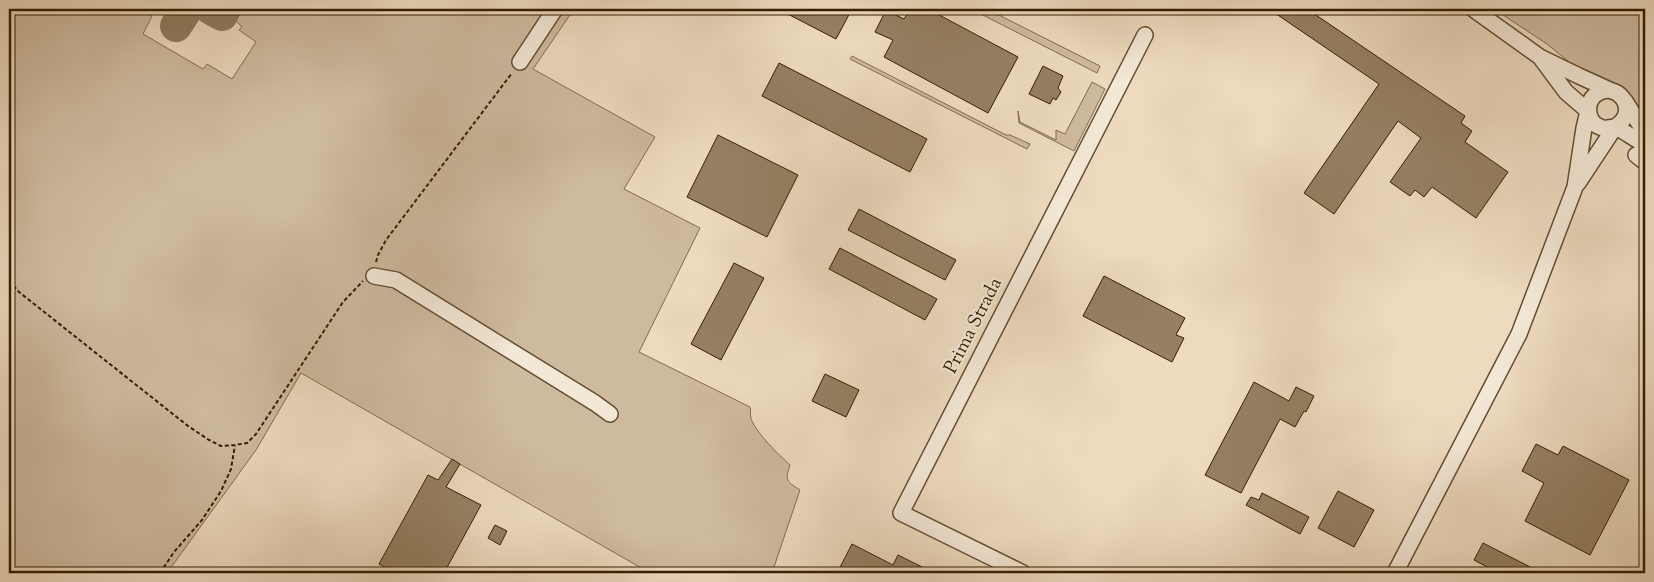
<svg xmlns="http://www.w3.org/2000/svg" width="1654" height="582" font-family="'Sorts Mill Goudy',serif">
<rect width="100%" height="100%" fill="#eddabf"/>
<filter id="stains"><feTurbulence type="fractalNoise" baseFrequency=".004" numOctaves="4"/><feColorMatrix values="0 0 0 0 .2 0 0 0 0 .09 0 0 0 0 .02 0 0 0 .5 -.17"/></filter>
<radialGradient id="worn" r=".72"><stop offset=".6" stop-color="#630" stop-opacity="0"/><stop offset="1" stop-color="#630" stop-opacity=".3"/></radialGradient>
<path fill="#ceba9f" stroke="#826c50" d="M9,9H140L152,16L143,34L203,69L207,64L232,79L256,42L239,30L242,27L236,21L237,16L241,9H574L533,69L655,137L624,189L700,228L639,352L750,407C751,410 750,415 751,419C757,434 778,454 790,465C785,481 786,481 800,490L772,573H650L301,373L256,450L167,573H9Z
M971,9H987L1100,66L1097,73Z
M1494,9H1645V124L1547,44Z
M852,56L1006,135H1010L1030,144L1027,149L850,59Z
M1092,82L1105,89L1074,151L1019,123L1018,111L1020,122L1056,140V130L1065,134Z"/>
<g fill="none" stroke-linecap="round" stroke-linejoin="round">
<path stroke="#917c60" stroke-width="32" d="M211,9L222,15L225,9
M176,26L187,9"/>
</g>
<path fill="#958063" stroke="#351e00" d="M778,9H852L836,39Z
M910,9H928L1018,57L988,113L884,57L893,40L875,32L886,10L904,19Z
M1269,9H1307L1465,116L1461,123L1472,131L1465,142L1508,172L1476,218L1432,187L1424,197L1415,190L1410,196L1390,182L1421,138L1398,121L1334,214L1304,193L1379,84Z
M779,63L927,139L910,172L762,96Z
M1043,66L1063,76L1058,88L1061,92L1056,100L1053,98L1050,104L1029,94Z
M718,135L798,175L767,237L687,197Z
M859,209L956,260L945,280L848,230Z
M840,248L937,299L925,320L829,269Z
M734,263L764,278L721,360L691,344Z
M1104,276L1185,318L1176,335L1184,338L1172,362L1083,316Z
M825,374L859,390L846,417L812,401Z
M1254,382L1289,401L1296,387L1314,396L1306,412L1304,411L1295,427L1280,419L1241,493L1205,475Z
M1536,444L1558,455L1563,446L1629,480L1590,555L1525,521L1544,483L1522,471Z
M452,459L460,464L446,487L481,505L444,573H396L379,564L428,475L438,480Z
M1338,491L1374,510L1354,547L1318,528Z
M1262,493L1309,517L1300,534L1246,505L1251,497L1259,500Z
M495,525L507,531L500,545L488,538Z
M1483,543L1542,573H1489L1491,569L1474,560Z
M852,544L893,565L898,555L934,573H837Z"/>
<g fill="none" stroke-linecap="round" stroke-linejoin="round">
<g stroke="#634d30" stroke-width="18">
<path id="minor" d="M1473,9L1540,57L1579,76L1612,91
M520,62L555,9
M1625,101L1645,133
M1636,155L1645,162
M1578,183L1615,127C1642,111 1616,78 1595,95C1585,104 1587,122 1600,127C1606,130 1610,127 1615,127C1619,128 1640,142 1645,145
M374,276L396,280L595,403L610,414
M1023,573L901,513L1145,35
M1395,573L1519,334L1575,187L1584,128L1588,111L1566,92L1540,57"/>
</g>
<path stroke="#351e00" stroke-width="2" stroke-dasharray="4 2.5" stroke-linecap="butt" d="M376,262L378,255L386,240L512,73
M9,281L19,292L188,426L209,440L221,446L235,445L247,443L256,434L343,302L363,281
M160,573L174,552L202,520L221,491L231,469L235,445"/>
<use href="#minor" stroke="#f3e7d5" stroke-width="15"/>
</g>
<g text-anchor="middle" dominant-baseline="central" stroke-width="4" stroke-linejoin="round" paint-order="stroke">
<g font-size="19" fill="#351e00" stroke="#f3e7d5">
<text transform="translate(974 326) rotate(-63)">Prima Strada</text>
</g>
</g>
<rect width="1654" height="582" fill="none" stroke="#eddabf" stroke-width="30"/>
<rect x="10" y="10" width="1634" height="562" fill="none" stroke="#351e00" stroke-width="2.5"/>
<rect x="15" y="15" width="1624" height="552" fill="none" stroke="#351e00"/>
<rect width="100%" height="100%" filter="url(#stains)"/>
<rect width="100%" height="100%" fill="url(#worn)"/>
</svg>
